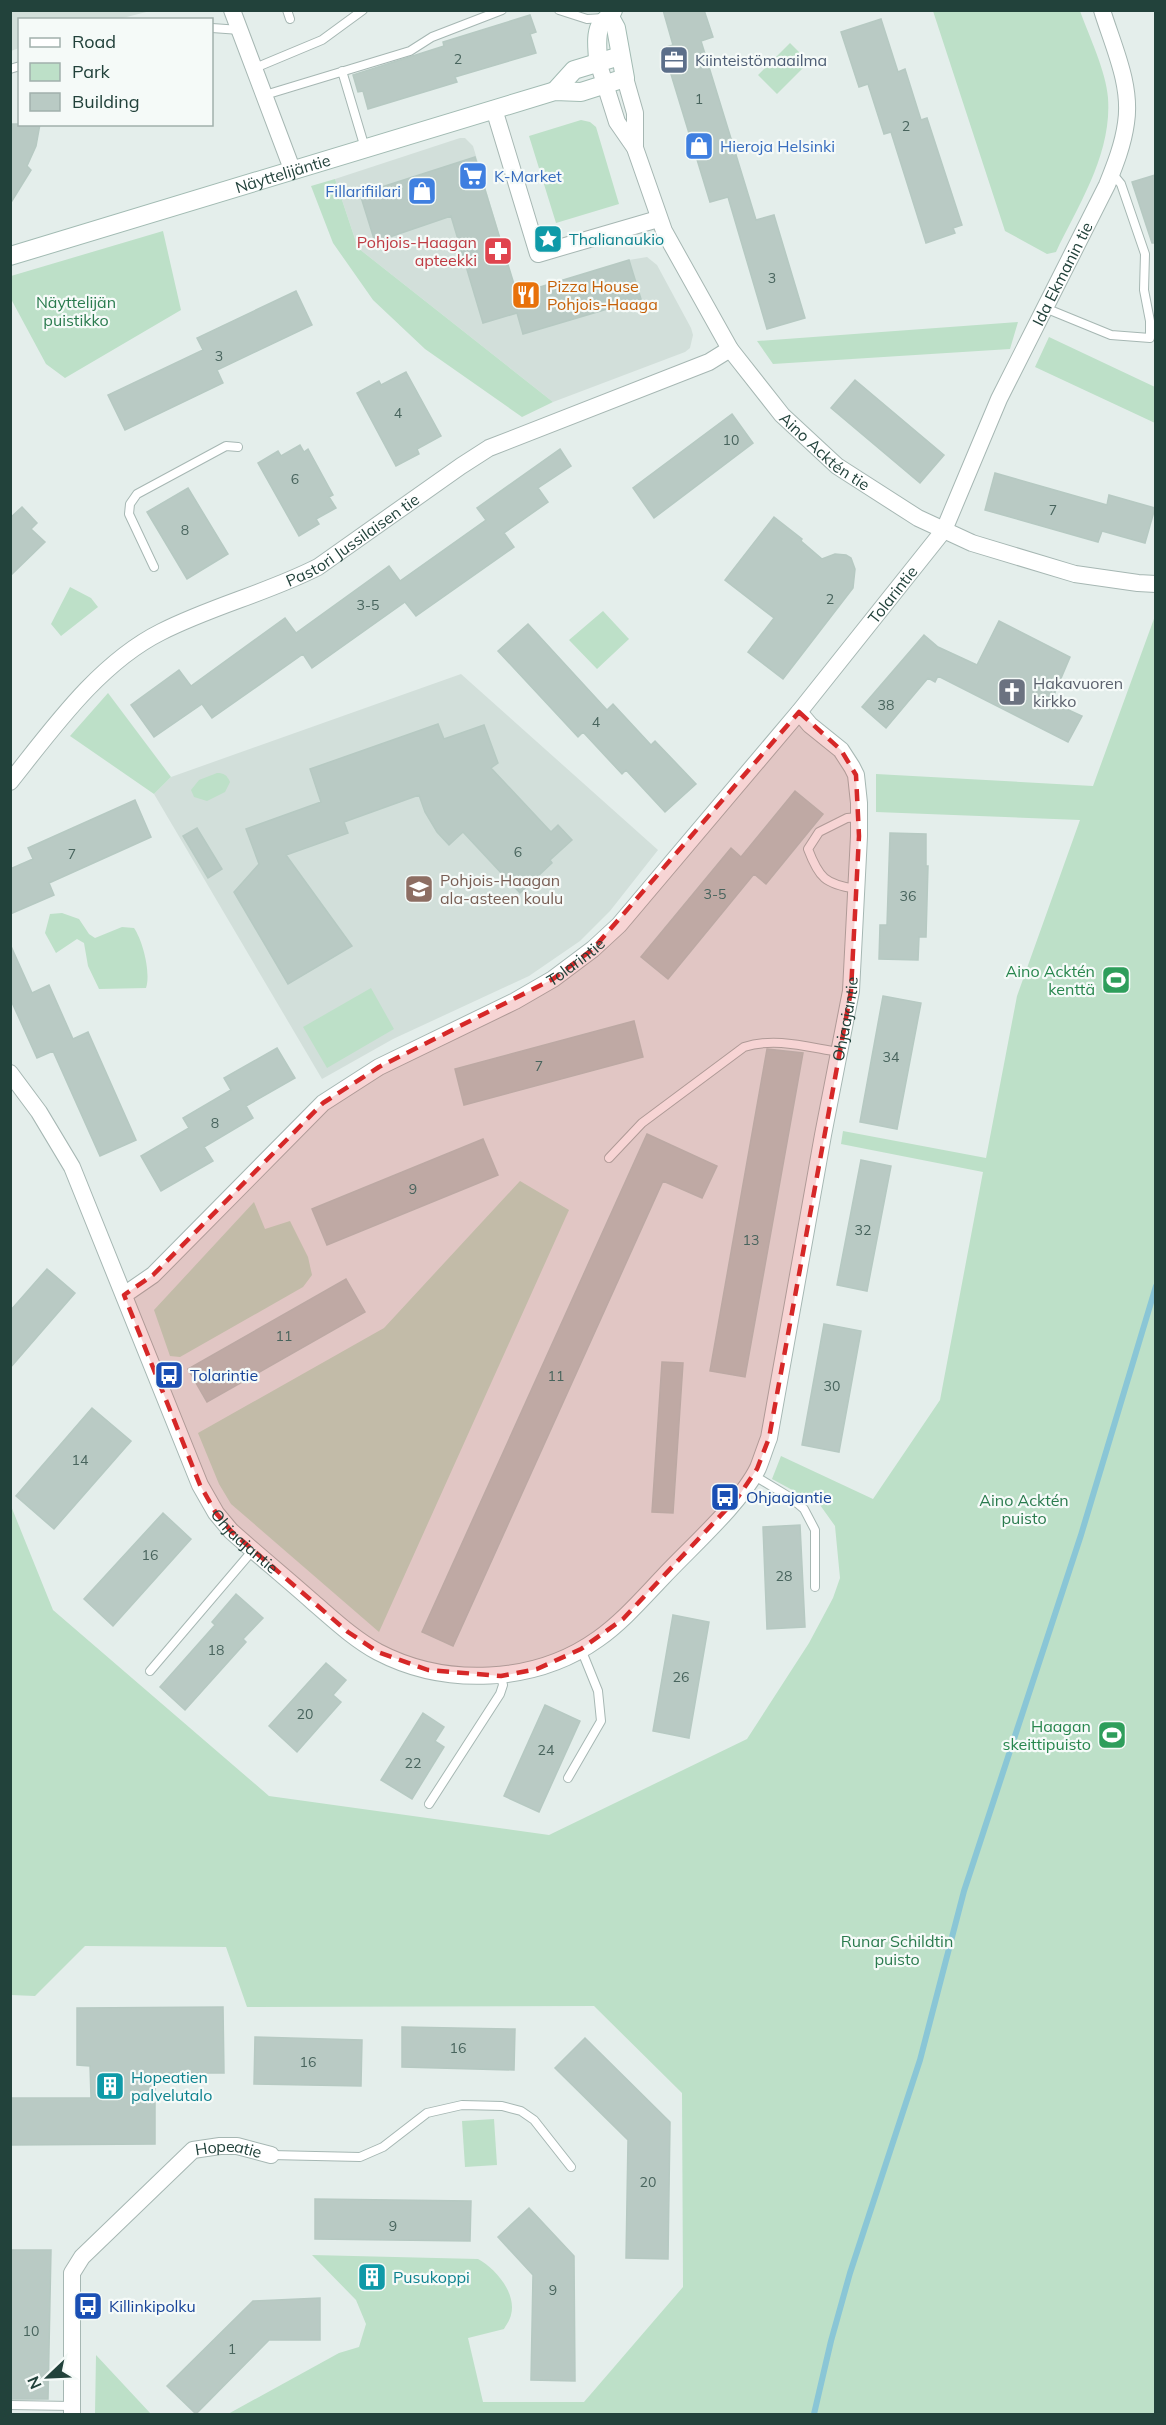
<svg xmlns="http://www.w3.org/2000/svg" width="1166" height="2425" font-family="Mulish,sans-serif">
<rect width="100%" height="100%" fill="#e4eeeb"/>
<path fill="#d2dfda" d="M11,10H150V11L119,19L20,20L19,48L11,51Z
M460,138H465L473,146L517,294L629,260L647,257L657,265L691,328L693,335L690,348L685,352L553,402L358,248L335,179Z
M461,674L658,850L610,911L580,941L529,976L393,1039L322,1079L154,794L171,777Z"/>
<path fill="#bde0c8" d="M933,11H1080C1089,36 1106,71 1108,98C1112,154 1079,204 1056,252L1047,254L1005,231Z
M790,43L809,62L777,94L758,75Z
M581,120L590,122L596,127L619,204L556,223L529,136Z
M335,179L358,248L553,402L522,417L425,349L373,300L333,243L311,186Z
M163,231L181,310L65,378L46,364L11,299V276Z
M1018,322L1010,349L773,364L757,341Z
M1049,337L1155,387V423L1035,367Z
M70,587L91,598L98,607L61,636L51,624Z
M603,611L629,639L597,669L569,640Z
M1155,616V2414H228L339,2353L359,2347L366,2324L356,2300L312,2255L478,2259C495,2268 517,2293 511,2315C510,2320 506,2325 504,2329L468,2338L483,2402H584L683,2287L682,2093L594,2006L247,2007L226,1947L85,1946L35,1996L11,1995V1506L53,1610L269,1796L549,1835L747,1739L809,1643L833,1598L840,1578L835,1526L820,1505L772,1479L781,1456L873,1499L940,1400L983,1172L841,1144L843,1131L986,1158L1017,996L1080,820L876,812V774L1093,786Z
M108,693L171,777L154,794L70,736Z
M217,773C224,773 227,775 230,782L225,792L207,801L194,797L191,790L199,780Z
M62,913L79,919L89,934L95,938L122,927L134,928C143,941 151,973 146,988L99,989L88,966L84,943L77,939L56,953L45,933L50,914Z
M371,988L394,1029L327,1068L303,1027Z
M520,1181L569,1210L379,1632L231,1504L219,1484L198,1433L384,1328Z
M254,1202L265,1229L290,1221L308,1257L312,1275L303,1287L180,1357L170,1356L154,1310Z
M494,2119L497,2165L465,2167L462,2121Z
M96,2355L151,2414H95Z"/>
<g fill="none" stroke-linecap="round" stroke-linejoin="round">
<path stroke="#8ac6d6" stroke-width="6" d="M814,2414L831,2341L850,2273L920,2060L964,1891L1081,1535L1156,1286"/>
</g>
<path fill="#b9cac4" stroke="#b6c9c2" stroke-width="1.5" d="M663,10H704L713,37L701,41L756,220L774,215L805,318L767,329L728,197L710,202L663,48L673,45Z
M530,15L536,32L530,34L536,53L455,77L457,82L368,109L363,91L358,92L353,75L444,46L443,42Z
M881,19L898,72L905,69L921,120L927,118L962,225L953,228L955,233L926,243L891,132L884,134L868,84L859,87L841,32Z
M10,124H40L36,146L27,166L31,170L10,204Z
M475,157L517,294L629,260L641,299L523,334L517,313L483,323L451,216L375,242L360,194Z
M1155,175V243H1152L1132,182Z
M296,291L312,325L217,370L223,383L125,430L108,395L203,350L197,338Z
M406,372L441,436L417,449L419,454L396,466L357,393L379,381L381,385Z
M855,380L944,455L920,483L831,408Z
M732,414L753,443L654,518L633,488Z
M300,445L304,452L308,449L333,495L329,497L336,508L316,519L319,524L299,536L258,463L278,451L281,456Z
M560,449L571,466L538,488L548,502L504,533L514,547L416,616L405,602L312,668L303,654L212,718L202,704L154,737L131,705L179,670L191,686L285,618L296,633L389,566L400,581L486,520L477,508Z
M995,473L1107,505L1109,495L1155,508L1145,543L1102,531L1098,542L985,510Z
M188,488L228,554L187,579L147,512Z
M22,507L37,523L31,529L45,542L10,576V518Z
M774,517L802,539L801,541L822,559L835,554L846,555L851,558L855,569L853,588L783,679L748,652L774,618L725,580Z
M999,621L1070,657L1051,702L1082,716L1068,742L938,676L935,682L928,678L886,728L862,707L924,635L938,647L977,665Z
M528,624L607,710L613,704L651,745L655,741L696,784L665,812L626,770L622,774L583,732L578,737L498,651Z
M438,724L444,739L484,725L498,763L491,768L551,832L558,825L572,840L550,860L552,863L520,893L463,832L449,845L437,832L425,812L419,795L344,822L348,833L286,855L352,946L288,984L234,892L259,864L246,829L321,802L310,769Z
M795,791L823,814L766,884L754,874L668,979L641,957L731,848L741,857Z
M135,800L151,837L49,883L54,895L10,914V869L33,859L28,848Z
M197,828L222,869L208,878L183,836Z
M890,833L926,834V866H928L926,937H919L918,960L879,959L880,925H887Z
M10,944L32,993L49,985L73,1039L88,1032L136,1140L100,1156L53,1051L37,1058L10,998Z
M883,996L921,1003L897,1129L860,1122Z
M634,1021L643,1057L464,1105L455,1069Z
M277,1048L295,1078L246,1106L253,1118L204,1147L213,1161L161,1191L141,1156L189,1128L183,1118L231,1090L224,1078Z
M767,1049L803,1053L745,1377L710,1371Z
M647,1134L717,1166L702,1198L663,1181L453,1646L422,1632Z
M483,1139L498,1175L327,1245L312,1209Z
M861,1160L891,1166L867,1291L837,1285Z
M47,1269L75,1293L10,1368V1311Z
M346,1279L365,1312L207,1402L188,1369Z
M824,1324L861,1331L839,1452L802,1445Z
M662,1362L683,1363L673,1513L652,1512Z
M92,1408L131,1441L54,1529L16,1496Z
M163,1513L191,1539L113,1626L84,1599Z
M800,1525L805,1627L767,1629L763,1527Z
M236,1594L263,1618L243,1639L246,1642L185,1710L160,1687L215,1625L212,1622Z
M673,1615L709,1622L689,1738L653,1731Z
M326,1663L346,1680L333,1695L341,1702L297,1752L269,1726Z
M545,1705L580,1721L539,1812L504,1796Z
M423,1713L444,1727L435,1741L444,1747L412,1799L381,1780Z
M223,2007L224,2073H155V2144L10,2145V2098H91L90,2066L77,2065V2008Z
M402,2027L515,2029L514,2070L402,2067Z
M255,2037L362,2040L361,2086L254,2084Z
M585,2038L670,2122L668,2259L626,2258L628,2140L555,2068Z
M315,2199L471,2201L470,2241L315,2239Z
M529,2208L574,2256L575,2381L531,2380L533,2275L498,2237Z
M11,2250H51L48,2399H11Z
M320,2298V2340H269L196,2414L167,2386L253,2301Z"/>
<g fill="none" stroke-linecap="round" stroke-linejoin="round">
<g stroke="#a6b7b3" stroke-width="10">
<path id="service" d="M287,10L290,19
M559,10L587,19L604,18
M212,28L240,30
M255,68L322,40L363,10
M10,69L20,66
M342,71L365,148
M265,95L410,51L432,37L502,10
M1045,308L1111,335L1150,338V321L1144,290L1145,254L1121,184L1112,173
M154,567L129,514L130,504L137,494L226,446L238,447
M856,889C825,884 819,878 808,849L819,832L847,818L859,817
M609,1158L642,1123L744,1047C775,1037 807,1047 839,1052
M753,1475L791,1498L804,1509L815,1530V1587
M150,1671L253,1550
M568,1778L601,1721L598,1691L581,1649
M429,1804L500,1694L503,1685L501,1676
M271,2155L360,2157L383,2147L427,2113L462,2105L502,2106L521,2111L534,2120L571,2167
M10,2405L72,2406"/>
</g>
<g stroke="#a6b7b3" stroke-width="18">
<g id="minor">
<path d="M232,10L292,169"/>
<path id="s1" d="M598,62L617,122L635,148L664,231L730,349L782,415L837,466L918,518L972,543L1075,574L1138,583L1156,584"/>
<path d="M625,78L635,113V148"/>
<path d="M494,109L538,254L658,219"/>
<path id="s2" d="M10,782C53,728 99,663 161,632C212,606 267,593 318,567L461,466L489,448L709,362L730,349"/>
<path id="s3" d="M10,1073L39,1112L72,1167L200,1485L216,1513L231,1531C258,1555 286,1578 313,1602C334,1620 354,1639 378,1652C445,1687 535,1684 598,1639C622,1622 642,1599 663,1577C691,1547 741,1503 758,1468C762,1458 765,1448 769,1438L823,1135L851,991L859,836V803L856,775L852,767L841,750L810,725L799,712"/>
<path id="s4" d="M124,1295L153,1275L323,1103L379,1067L515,1001L553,979L593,949L619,925L799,712L944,530L999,399L1107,185C1115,165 1123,145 1126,123C1132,85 1113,46 1102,10"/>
<path id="s5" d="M72,2414V2273L82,2257L193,2150L220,2146H237L271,2155"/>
</g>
</g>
<g stroke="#a2bbb3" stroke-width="20">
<g id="secondary">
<path d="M598,62C598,51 595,37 600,26C604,20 610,18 613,10"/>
<path d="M555,91L574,70L620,56"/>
<path id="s6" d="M10,256L555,91L581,92L625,78L616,28L610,17"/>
</g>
</g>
<use href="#service" stroke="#fff" stroke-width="8"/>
<use href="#minor" stroke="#fff" stroke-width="16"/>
<use href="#secondary" stroke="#fff" stroke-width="18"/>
</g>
<path fill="#d62828" fill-opacity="0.2" stroke="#d62828" stroke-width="4.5" stroke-dasharray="12 8" stroke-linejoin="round" d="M799,712L841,750L856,775L859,836L851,991L769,1438L757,1469L738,1497L623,1619L581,1649L537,1669L501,1676L428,1670L378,1652L348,1632L231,1531L216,1513L200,1485L124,1295L153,1275L323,1103L379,1067L553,979L593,949Z"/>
<defs>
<g id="office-square" transform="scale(1.5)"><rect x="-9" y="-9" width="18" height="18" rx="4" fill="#5c6f8a" stroke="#f5faf8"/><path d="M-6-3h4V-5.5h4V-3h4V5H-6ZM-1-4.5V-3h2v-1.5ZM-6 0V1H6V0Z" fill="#fff"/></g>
<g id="shop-square" transform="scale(1.5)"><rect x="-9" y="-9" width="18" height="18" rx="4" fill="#3f7fe0" stroke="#f5faf8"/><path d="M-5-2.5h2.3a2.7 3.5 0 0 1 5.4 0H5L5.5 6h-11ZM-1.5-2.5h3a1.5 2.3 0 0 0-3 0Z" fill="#fff"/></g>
<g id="supermarket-square" transform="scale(1.5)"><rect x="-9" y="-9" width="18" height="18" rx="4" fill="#3f7fe0" stroke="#f5faf8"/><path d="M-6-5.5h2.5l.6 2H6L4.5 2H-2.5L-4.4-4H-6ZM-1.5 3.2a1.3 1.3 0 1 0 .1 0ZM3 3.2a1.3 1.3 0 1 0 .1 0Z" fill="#fff"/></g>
<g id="sight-square" transform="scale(1.5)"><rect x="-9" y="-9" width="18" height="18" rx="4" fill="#0f9aa8" stroke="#f5faf8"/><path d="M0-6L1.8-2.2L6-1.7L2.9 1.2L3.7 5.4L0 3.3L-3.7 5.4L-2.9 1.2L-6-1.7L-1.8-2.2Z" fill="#fff"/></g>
<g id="pharmacy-square" transform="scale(1.5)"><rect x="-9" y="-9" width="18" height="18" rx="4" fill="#e0444e" stroke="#f5faf8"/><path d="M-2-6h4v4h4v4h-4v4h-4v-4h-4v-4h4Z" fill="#fff"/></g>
<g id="restaurant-square" transform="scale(1.5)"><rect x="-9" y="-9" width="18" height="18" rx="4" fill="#e8710a" stroke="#f5faf8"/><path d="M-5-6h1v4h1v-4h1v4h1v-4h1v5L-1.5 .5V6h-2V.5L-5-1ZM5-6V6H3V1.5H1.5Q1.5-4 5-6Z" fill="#fff"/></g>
<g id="church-square" transform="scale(1.5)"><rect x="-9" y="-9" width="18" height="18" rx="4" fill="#6b7280" stroke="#f5faf8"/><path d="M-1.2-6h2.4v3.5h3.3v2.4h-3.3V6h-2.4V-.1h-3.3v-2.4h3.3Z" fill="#fff"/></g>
<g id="school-square" transform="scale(1.5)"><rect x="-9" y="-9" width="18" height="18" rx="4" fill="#8d6e63" stroke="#f5faf8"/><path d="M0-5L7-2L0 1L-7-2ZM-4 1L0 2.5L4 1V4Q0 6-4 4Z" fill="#fff"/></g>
<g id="stadium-square" transform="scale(1.5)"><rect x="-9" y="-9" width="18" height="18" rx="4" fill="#2e9e5b" stroke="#f5faf8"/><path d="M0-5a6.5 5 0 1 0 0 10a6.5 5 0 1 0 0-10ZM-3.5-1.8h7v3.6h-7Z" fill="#fff"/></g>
<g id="bus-square" transform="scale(1.5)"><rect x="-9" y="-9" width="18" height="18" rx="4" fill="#1a4fb4" stroke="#f5faf8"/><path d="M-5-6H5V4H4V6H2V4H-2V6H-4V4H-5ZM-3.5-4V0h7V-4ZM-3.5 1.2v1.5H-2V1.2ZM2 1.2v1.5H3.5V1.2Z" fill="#fff"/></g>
<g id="building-square" transform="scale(1.5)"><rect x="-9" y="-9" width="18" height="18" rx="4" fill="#0f9aa8" stroke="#f5faf8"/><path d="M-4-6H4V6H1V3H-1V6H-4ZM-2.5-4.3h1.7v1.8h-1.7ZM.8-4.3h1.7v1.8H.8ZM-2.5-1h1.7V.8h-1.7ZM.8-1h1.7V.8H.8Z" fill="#fff"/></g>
</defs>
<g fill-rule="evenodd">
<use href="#office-square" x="674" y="60"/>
<use href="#shop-square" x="699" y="146"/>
<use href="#supermarket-square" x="473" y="176"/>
<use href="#shop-square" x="422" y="191"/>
<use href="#sight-square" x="548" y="239"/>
<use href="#pharmacy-square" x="498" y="251"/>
<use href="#restaurant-square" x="526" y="295"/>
<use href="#church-square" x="1012" y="692"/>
<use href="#school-square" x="419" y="889"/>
<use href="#stadium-square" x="1116" y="980"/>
<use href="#bus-square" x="169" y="1375"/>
<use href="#bus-square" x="725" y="1497"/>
<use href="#stadium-square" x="1112" y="1735"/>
<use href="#building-square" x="110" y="2086"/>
<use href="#building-square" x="372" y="2277"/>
<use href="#bus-square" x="88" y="2306"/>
</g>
<g text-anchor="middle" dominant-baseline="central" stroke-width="4.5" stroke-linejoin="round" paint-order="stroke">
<g font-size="14" fill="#48645d">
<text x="458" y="59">2</text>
<text x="699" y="99">1</text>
<text x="906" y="126">2</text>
<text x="772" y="278">3</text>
<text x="219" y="356">3</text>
<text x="398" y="413">4</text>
<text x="731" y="440">10</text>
<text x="295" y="479">6</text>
<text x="1053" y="510">7</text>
<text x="185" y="530">8</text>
<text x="830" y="599">2</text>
<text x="368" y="605">3-5</text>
<text x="886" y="705">38</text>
<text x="596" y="722">4</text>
<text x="518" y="852">6</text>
<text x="72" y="854">7</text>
<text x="715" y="894">3-5</text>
<text x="908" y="896">36</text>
<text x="891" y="1057">34</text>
<text x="539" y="1066">7</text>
<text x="215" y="1123">8</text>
<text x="413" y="1189">9</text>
<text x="863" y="1230">32</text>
<text x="751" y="1240">13</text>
<text x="284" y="1336">11</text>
<text x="556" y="1376">11</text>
<text x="832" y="1386">30</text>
<text x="80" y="1460">14</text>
<text x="150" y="1555">16</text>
<text x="784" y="1576">28</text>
<text x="216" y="1650">18</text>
<text x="681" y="1677">26</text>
<text x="305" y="1714">20</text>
<text x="546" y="1750">24</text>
<text x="413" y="1763">22</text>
<text x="458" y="2048">16</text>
<text x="308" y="2062">16</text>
<text x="648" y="2182">20</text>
<text x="393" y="2226">9</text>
<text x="553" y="2290">9</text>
<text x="31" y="2331">10</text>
<text x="232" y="2349">1</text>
</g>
<g font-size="16" fill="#4e5e75" stroke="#f5faf8" text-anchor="start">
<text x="695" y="60">Kiinteistömaailma</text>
</g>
<g font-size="16" fill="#366cbe" stroke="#f5faf8" text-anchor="start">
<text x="720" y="146">Hieroja Helsinki</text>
<text x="494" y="176">K-Market</text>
<text x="401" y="191" text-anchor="end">Fillarifiilari</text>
</g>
<g font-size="16" fill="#22423b" stroke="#f5faf8">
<text stroke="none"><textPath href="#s6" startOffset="285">Näyttelijäntie</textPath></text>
<text stroke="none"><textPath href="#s4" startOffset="1418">Ida Ekmanin tie</textPath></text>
<text stroke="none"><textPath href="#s1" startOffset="458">Aino Acktén tie</textPath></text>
<text stroke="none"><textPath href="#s2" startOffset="428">Pastori Jussilaisen tie</textPath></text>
<text stroke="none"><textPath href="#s4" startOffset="1053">Tolarintie</textPath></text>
<text stroke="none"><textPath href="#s4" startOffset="567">Tolarintie</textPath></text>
<text stroke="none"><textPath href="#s3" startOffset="1626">Ohjaajantie</textPath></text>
<text stroke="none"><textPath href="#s3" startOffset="528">Ohjaajantie</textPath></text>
<text stroke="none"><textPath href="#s5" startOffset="350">Hopeatie</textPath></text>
</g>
<g font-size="16" fill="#0d838f" stroke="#f5faf8" text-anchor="start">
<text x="569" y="239">Thalianaukio</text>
<text x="131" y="2077">Hopeatien<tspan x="131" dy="18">palvelutalo</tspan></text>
<text x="393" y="2277">Pusukoppi</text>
</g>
<g font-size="16" fill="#be3a42" stroke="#f5faf8" text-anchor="end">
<text x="477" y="242">Pohjois-Haagan<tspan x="477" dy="18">apteekki</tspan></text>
</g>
<g font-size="16" fill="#c56008" stroke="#f5faf8" text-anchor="start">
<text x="547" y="286">Pizza House<tspan x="547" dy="18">Pohjois-Haaga</tspan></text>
</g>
<g font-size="16" fill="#2a7b4e" stroke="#f5faf8">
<text x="76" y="302">Näyttelijän<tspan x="76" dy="18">puistikko</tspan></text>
<text x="1024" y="1500">Aino Acktén<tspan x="1024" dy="18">puisto</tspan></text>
<text x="897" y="1941">Runar Schildtin<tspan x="897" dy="18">puisto</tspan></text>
</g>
<g font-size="16" fill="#5b616d" stroke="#f5faf8" text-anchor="start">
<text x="1033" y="683">Hakavuoren<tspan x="1033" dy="18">kirkko</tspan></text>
</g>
<g font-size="16" fill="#785e54" stroke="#f5faf8" text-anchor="start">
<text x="440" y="880">Pohjois-Haagan<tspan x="440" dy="18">ala-asteen koulu</tspan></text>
</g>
<g font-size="16" fill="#27864d" stroke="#f5faf8" text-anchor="end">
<text x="1095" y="971">Aino Acktén<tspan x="1095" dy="18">kenttä</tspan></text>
<text x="1091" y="1726">Haagan<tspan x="1091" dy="18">skeittipuisto</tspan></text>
</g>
<g font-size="16" fill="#164399" stroke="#f5faf8" text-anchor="start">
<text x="190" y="1375">Tolarintie</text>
<text x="746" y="1497">Ohjaajantie</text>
<text x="109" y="2306">Killinkipolku</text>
</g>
</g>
<rect width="1166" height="2425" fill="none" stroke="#22423b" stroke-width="24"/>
<rect x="18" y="18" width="195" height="108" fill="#f5faf8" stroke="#a1b0ac" stroke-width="1.5"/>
<rect x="30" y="38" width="30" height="9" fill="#ffffff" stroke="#a1b0ac" stroke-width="1.5"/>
<text x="72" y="48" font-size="18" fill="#22423b">Road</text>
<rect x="30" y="63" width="30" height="18" fill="#bde0c8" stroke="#a1b0ac" stroke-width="1.5"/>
<text x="72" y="78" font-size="18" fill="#22423b">Park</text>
<rect x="30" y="93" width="30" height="18" fill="#b9cac4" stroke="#a1b0ac" stroke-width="1.5"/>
<text x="72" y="108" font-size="18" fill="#22423b">Building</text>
<g transform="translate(48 2377) rotate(247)" stroke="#f5faf8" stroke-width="4.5" paint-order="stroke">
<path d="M0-4.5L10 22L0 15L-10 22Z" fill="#22423b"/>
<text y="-9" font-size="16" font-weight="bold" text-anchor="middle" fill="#22423b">N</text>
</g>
</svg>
